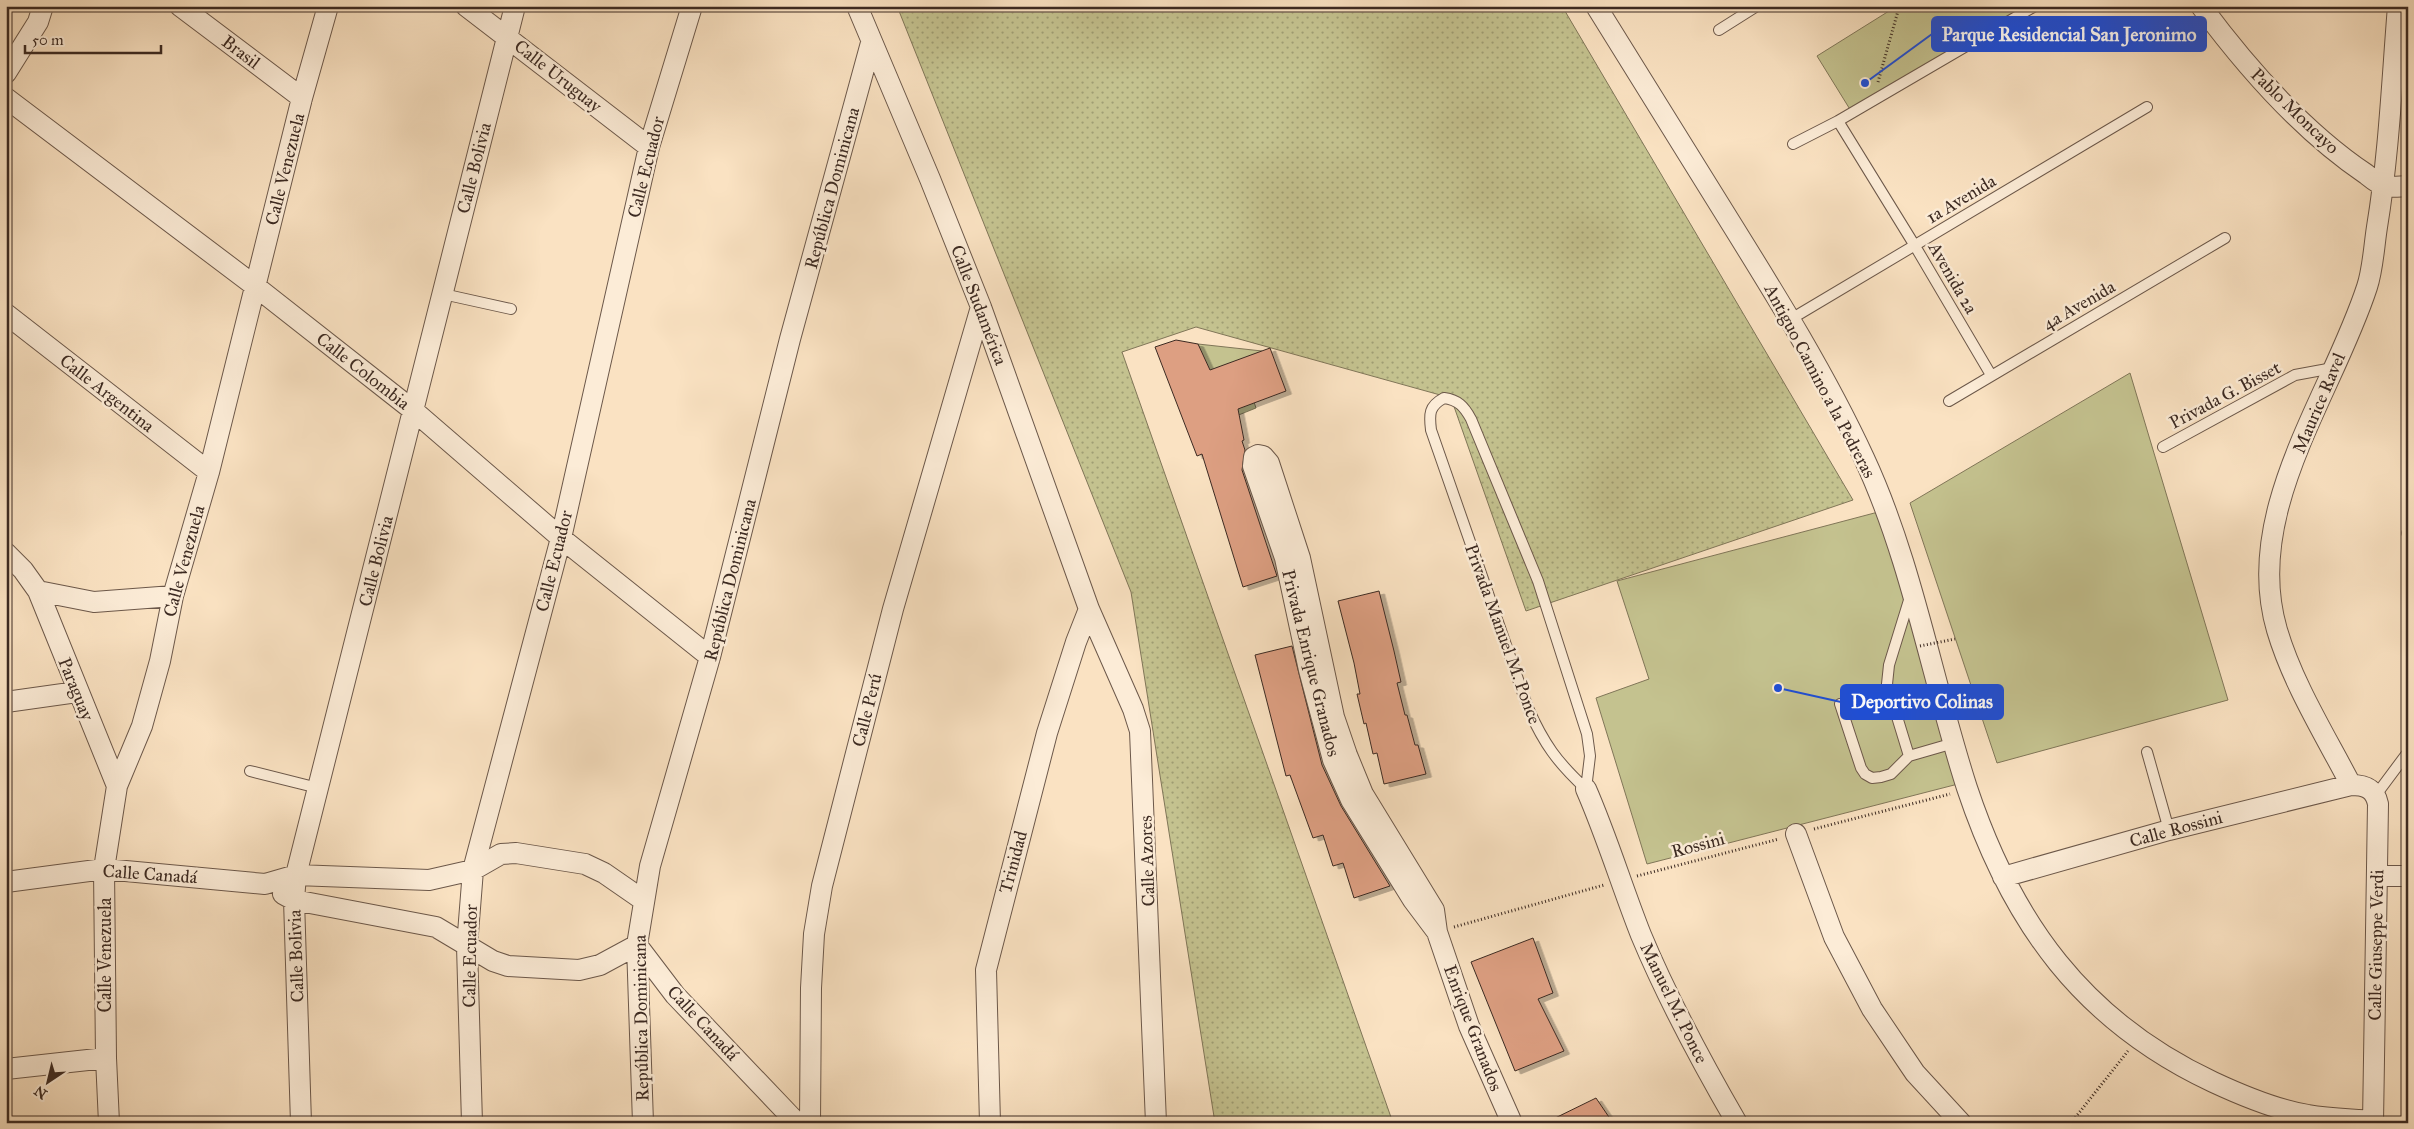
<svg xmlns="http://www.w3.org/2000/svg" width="2414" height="1129" font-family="'IM FELL Great Primer',serif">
<defs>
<pattern id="grass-dots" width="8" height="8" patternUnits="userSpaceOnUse" patternTransform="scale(1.25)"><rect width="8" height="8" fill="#c4c28f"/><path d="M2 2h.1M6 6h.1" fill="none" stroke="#a09e74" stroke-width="1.8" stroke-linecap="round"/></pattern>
<filter id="shadow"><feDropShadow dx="5.5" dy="3" stdDeviation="0" flood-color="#0004"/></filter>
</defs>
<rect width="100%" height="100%" fill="#fae2c2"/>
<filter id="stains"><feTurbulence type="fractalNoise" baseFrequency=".004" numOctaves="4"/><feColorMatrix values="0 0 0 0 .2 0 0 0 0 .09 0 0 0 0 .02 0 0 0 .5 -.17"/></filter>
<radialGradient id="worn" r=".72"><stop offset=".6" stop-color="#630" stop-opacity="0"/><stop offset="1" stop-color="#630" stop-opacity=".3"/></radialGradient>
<path fill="url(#grass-dots)" stroke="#807658" d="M897,6H1562L1853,500L1526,611L1451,398L1196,327L1122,352L1393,1123H1215L1131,592Z"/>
<path fill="#c4c28f" stroke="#807658" d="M1897,6H2028L1851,111L1817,56Z
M1198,344L1262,351L1254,402L1256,408L1226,420Z
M2130,373L2228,700L1997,763L1910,503Z
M1882,511L1962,783L1647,864L1596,698L1649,679L1617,581Z"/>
<path fill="#dd9f82" stroke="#3c2a22" filter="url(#shadow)" d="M1176,340L1198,344L1210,370L1270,348L1286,391L1238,409L1244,440L1242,441L1245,450L1242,470L1277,576L1243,587L1202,454L1197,456L1155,347Z
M1379,591L1394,651L1401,682L1397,683L1405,715H1407L1415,745H1418L1426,774L1384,784L1377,753L1373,754L1366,723L1364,724L1357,694H1360L1354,663L1338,601Z
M1292,646L1322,765L1341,806L1390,886L1354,898L1343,863L1333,866L1323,835L1313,838L1290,775L1286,776L1255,655Z
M1533,938L1553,993L1538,999L1564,1051L1515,1071L1471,962Z
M1596,1098L1613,1123H1545Z"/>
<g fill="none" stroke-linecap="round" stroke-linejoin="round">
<g stroke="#6c584a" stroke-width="12">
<path id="lane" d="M1719,30L1757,6
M1838,121L1915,246L1991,375
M1793,144L1838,121L2035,6
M443,294L511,309
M1791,319L2147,107
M1444,398C1458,400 1464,406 1471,419L1538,581L1587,734L1590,756L1586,789C1557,762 1544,744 1528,708L1431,430C1429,414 1429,406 1444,398Z
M1949,401L2225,238
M2163,447L2295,375L2333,368
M2407,533H2408
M1840,704L1861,768L1865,774L1872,778L1881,777L1891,774L1909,756L1954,743
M2147,752L2169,830
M1909,756L1887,684L1889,665L1910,597
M250,771L318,788
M2376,795L2408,752"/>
</g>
<g stroke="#6c584a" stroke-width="22">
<path id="street" d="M180,6L302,98
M466,6L649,147
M857,6L930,179L981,307L1089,609L1133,709L1140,731L1156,1123
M1596,6C1640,78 1685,149 1729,220C1777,297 1826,376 1864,458C1912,561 1932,680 1967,788C2012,923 2083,1021 2213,1082C2243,1096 2276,1110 2308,1115C2330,1119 2352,1119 2373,1121
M2201,6C2247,68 2302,131 2366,174C2371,178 2379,185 2385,186C2392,188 2401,186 2408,186
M6,73L38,22L43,6
M6,98L255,286L414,411L561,538L710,657
M6,314L209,472
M1258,455L1263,456L1269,463L1300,558L1334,717L1347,755L1363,794L1434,910L1437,932L1413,900L1351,800L1333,760L1309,670L1285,558L1253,466L1254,457Z
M6,553L23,570L38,591L117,786
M38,591L94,602L173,596
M6,702L77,692
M2351,785C2325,735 2293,684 2277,630C2242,512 2332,395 2367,287C2373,269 2374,246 2377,227C2389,154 2392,80 2398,6
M1586,789C1607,837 1622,887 1641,935C1669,1002 1701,1061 1737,1123
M1796,834L1834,937L1872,1009L1915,1073L1961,1123
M2377,876H2408
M2003,877L2169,830L2351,785C2366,785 2375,789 2378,804L2373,1123
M6,882L104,869L265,884L296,875L429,880L473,870L501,854L516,853L585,864L604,873L643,900
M283,894L294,900L436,927L493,961L508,966L579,970L600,965L637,945L675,995L797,1123
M1437,932L1469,1026L1512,1123
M6,1069L106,1058
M109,1123L106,1058L104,869L117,786L142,726L160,661L173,596L209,472L302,98L328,6
M301,1123L294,900L296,875L515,6
M472,1123L467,946L473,870L561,538L649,147L692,6
M643,1123L637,945L650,866L710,657L790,339L871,43
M810,1123L811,988L814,934L822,886L893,609L981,307
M990,1123L986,970L1047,733L1076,642L1089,609"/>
</g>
<path stroke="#3c2a22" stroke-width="3" stroke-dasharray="1 2.5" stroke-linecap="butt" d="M1878,82L1898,11L1906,6
M1814,829L1950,794
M1637,876L1779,839
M1454,927L1604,885
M2071,1123L2128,1051"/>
<use href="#lane" stroke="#fcecd7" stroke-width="10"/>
<use href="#street" stroke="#fcecd7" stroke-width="20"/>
<path stroke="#3c2a22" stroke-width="3" stroke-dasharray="1 2.5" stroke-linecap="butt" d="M1920,646L1955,639"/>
</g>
<g text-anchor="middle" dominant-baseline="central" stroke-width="5" stroke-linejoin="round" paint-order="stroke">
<g font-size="18" fill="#3c2a22" stroke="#fcecd7">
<text transform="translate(241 52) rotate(37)">Brasil</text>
<text transform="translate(558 76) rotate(38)">Calle Uruguay</text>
<text transform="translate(2295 111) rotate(44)">Pablo Moncayo</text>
<text transform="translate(646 167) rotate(-76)">Calle Ecuador</text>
<text transform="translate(474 168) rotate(-76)">Calle Bolivia</text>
<text transform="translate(285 169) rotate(-76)">Calle Venezuela</text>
<text transform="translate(832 188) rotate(-75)">República Dominicana</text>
<text transform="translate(1961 199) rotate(-31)">1a Avenida</text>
<text transform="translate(1953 278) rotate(60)">Avenida 2a</text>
<text transform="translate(979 305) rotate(69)">Calle Sudamérica</text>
<text transform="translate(2079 305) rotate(-30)">4a Avenida</text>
<text transform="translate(363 371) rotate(38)">Calle Colombia</text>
<text transform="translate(1820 381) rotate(62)">Antiguo Camino a la Pedreras</text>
<text transform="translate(107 393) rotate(38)">Calle Argentina</text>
<text transform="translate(2225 395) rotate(-28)">Privada G. Bisset</text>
<text transform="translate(2319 403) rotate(-67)">Maurice Ravel</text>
<text transform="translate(184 561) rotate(-75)">Calle Venezuela</text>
<text transform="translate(376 561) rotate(-76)">Calle Bolivia</text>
<text transform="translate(554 561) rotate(-76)">Calle Ecuador</text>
<text transform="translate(730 580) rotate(-76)">República Dominicana</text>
<text transform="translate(1503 634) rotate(70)">Privada Manuel M. Ponce</text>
<text transform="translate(1311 663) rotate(76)">Privada Enrique Granados</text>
<text transform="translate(76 689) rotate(68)">Paraguay</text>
<text transform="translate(867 710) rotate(-76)">Calle Perú</text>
<text transform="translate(2176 829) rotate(-15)">Calle Rossini</text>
<text transform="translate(1698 845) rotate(-15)">Rossini</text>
<text transform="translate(1147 861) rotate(-92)">Calle Azores</text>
<text transform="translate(1013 862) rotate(-75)">Trinidad</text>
<text transform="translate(150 874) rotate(4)">Calle Canadá</text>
<text transform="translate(2376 945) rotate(-89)">Calle Giuseppe Verdi</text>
<text transform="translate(105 955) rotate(-90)">Calle Venezuela</text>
<text transform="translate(296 956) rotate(-92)">Calle Bolivia</text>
<text transform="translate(470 956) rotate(-89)">Calle Ecuador</text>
<text transform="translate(1674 1003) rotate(64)">Manuel M. Ponce</text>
<text transform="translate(641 1018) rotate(-91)">República Dominicana</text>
<text transform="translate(703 1023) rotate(47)">Calle Canadá</text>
<text transform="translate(1473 1028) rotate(69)">Enrique Granados</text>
</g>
</g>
<path fill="none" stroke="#1d4ed8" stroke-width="2" d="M1865 83L1932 34M1778 688L1841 702"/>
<g fill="#1d4ed8" stroke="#fcecd7" stroke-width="2">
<circle cx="1865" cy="83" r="5"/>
<circle cx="1778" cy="688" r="5"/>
</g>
<g fill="#1d4ed8" stroke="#1d4ed8" stroke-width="2">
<rect x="1932" y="17" width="274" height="34" rx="5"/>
<rect x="1841" y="685" width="162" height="34" rx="5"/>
</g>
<g font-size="19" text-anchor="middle" font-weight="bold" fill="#fff">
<text x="2069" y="41">Parque Residencial San Jeronimo</text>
<text x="1922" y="708">Deportivo Colinas</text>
</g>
<rect width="2414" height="1129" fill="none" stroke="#fae2c2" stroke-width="25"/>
<rect x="8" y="8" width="2399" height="1114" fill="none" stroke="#3c2a22" stroke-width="2.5"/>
<rect x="12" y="12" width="2389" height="1104" fill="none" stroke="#3c2a22"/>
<g transform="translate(48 1082) rotate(215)" stroke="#fcecd7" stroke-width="4" paint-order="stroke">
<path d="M0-4L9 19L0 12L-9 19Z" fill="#3c2a22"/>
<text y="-8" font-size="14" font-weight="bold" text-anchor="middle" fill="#3c2a22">N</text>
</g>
<path d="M25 45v8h136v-8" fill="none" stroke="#3c2a22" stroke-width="2.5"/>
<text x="32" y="45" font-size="15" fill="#3c2a22" stroke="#fcecd7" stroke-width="4" paint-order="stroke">50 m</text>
<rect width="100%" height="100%" filter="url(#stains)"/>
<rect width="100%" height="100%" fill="url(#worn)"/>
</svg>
